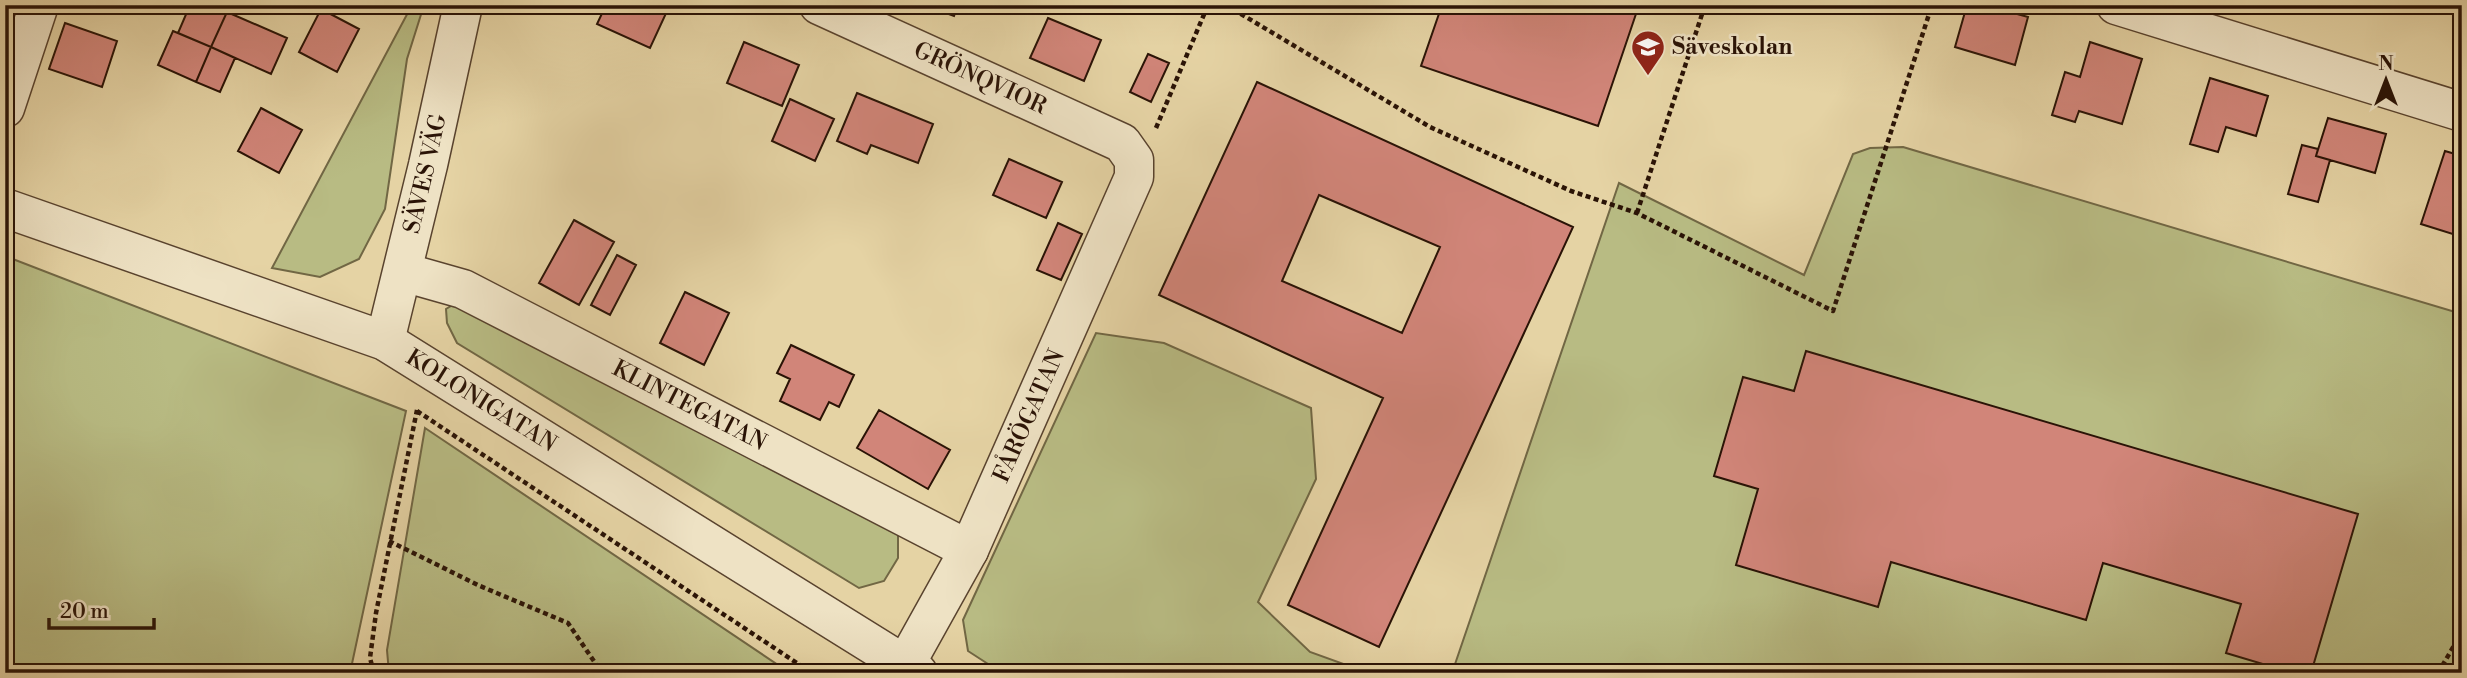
<svg xmlns="http://www.w3.org/2000/svg" width="2467" height="678" font-family="'Libre Bodoni',serif">
<rect width="100%" height="100%" fill="#e5d3a4"/>
<filter id="stains"><feTurbulence type="fractalNoise" baseFrequency=".00286" numOctaves="4"/><feColorMatrix values="0 0 0 0 .2 0 0 0 0 .09 0 0 0 0 .02 0 0 0 .5 -.17"/></filter>
<radialGradient id="worn" r=".72"><stop offset=".6" stop-color="#630" stop-opacity="0"/><stop offset="1" stop-color="#630" stop-opacity=".3"/></radialGradient>
<path fill="#b8bb83" stroke="#716744" stroke-width="2" d="M412,5H424L407,59L385,209L359,259L320,277L272,268Z
M1903,147L2462,314V662L2455,673H1002L968,651L963,620L1096,333L1164,343L1311,408L1316,479L1258,602L1310,652L1360,670H1453L1619,183L1804,275L1853,154L1870,148Z
M5,256L406,411L350,673L5,669Z
M461,300L898,534V558L884,581L859,588L457,343L447,323L446,309Z
M425,428L790,673H389L387,650Z"/>
<path fill="#d18579" stroke="#2a1306" stroke-width="2" fill-rule="evenodd" d="M190,5H211L227,12L211,47L178,33Z
M606,5H659L668,9L650,48L597,24Z
M924,5H958L954,16Z
M1442,5H1639L1598,126L1421,66Z
M1967,5H1985L2028,17L2015,65L1955,47Z
M321,9L359,29L337,72L299,52Z
M227,12L287,38L271,74L211,47Z
M1048,18L1101,40L1084,81L1030,58Z
M65,23L117,41L102,87L49,69Z
M173,31L211,47L196,82L158,65Z
M744,42L799,65L782,106L727,83Z
M2090,42L2142,59L2122,124L2079,111L2075,122L2052,115L2065,72L2080,77Z
M211,47L235,58L220,92L196,82Z
M1148,54L1169,63L1151,102L1130,92Z
M2210,78L2268,96L2256,136L2226,127L2218,152L2190,144Z
M1257,82L1573,227L1379,647L1288,605L1383,398L1159,295ZM1319,195L1440,247L1402,333L1282,281Z
M857,93L933,124L918,163L871,145L867,154L837,141Z
M790,99L834,119L815,161L772,141Z
M261,108L302,130L279,173L238,151Z
M2328,118L2386,134L2375,173L2316,156Z
M2302,145L2318,149L2316,156L2330,160L2318,202L2288,194Z
M2445,151L2462,156L2459,236L2421,224Z
M1009,159L1062,182L1046,218L993,195Z
M574,220L614,242L579,305L539,283Z
M1058,223L1082,234L1061,280L1037,270Z
M617,255L636,265L610,315L591,305Z
M685,292L729,313L704,365L660,343Z
M791,345L854,375L839,407L829,402L820,420L780,401L790,379L777,373Z
M1806,351L2358,514L2311,673H2293L2226,653L2241,604L2103,563L2086,620L1891,562L1878,607L1736,565L1758,489L1714,476L1743,377L1794,391Z
M879,410L950,450L928,489L857,448Z"/>
<g fill="none" stroke-linecap="round" stroke-linejoin="round">
<g stroke="#59432e" stroke-width="41">
<g id="minor">
<path id="s1" d="M819,5L1122,143L1134,160V177L969,550L905,665"/>
<path d="M2116,5L2462,112"/>
<path d="M5,108L39,5"/>
<path id="s2" d="M5,208L385,341L918,673"/>
<path id="s3" d="M403,272L463,289L969,550"/>
<path id="s4" d="M385,341L428,165L463,5"/>
</g>
</g>
<path stroke="#2a1306" stroke-width="4.5" stroke-dasharray="5 3.5" stroke-linecap="butt" d="M1226,5L1430,127L1571,191L1637,213L1833,311L1932,5
M1156,128L1208,5
M1637,213L1705,5
M417,411L812,673
M389,541L480,586L568,623L602,673
M374,673L370,658L376,613L417,410
M2438,673L2462,632"/>
<use href="#minor" stroke="#eee2c4" stroke-width="38"/>
</g>
<defs>
<g id="school-pin" transform="scale(1.75)"><path d="M0 17L-7.5 6A9.5 9.5 0 1 1 7.5 6Z" fill="#8f2418" stroke="#eee2c4"/><path d="M0-5L7-2L0 1L-7-2ZM-4 1L0 2.5L4 1V4Q0 6-4 4Z" fill="#fff"/></g>
</defs>
<g fill-rule="evenodd">
<use href="#school-pin" x="1648" y="47"/>
</g>
<g text-anchor="middle" dominant-baseline="central" stroke-width="5" stroke-linejoin="round" paint-order="stroke">
<g font-size="23" font-weight="bold" fill="#2a1306" stroke="#eee2c4" text-anchor="start">
<text x="1672" y="47">Säveskolan</text>
</g>
<g font-size="23" fill="#2a1306" stroke="#eee2c4">
<text stroke="none"><textPath href="#s1" startOffset="177">GRÖNQVIOR</textPath></text>
<text stroke="none"><textPath href="#s4" startOffset="172">SÄVES VÄG</textPath></text>
<text stroke="none"><textPath href="#s2" startOffset="516">KOLONIGATAN</textPath></text>
<text stroke="none"><textPath href="#s3" startOffset="317">KLINTEGATAN</textPath></text>
<text transform="translate(1029 416) rotate(-66)">FÅRÖGATAN</text>
</g>
</g>
<rect width="2467" height="678" fill="none" stroke="#e5d3a4" stroke-width="28"/>
<rect x="7" y="7" width="2453" height="664" fill="none" stroke="#2a1306" stroke-width="3.5"/>
<rect x="14" y="14" width="2439" height="650" fill="none" stroke="#2a1306" stroke-width="2"/>
<g transform="translate(2386 80)" stroke="#eee2c4" stroke-width="5" paint-order="stroke">
<path d="M0-5L12 26L0 18L-12 26Z" fill="#2a1306"/>
<text y="-10" font-size="19" font-weight="bold" text-anchor="middle" fill="#2a1306">N</text>
</g>
<path d="M49 618v10h105v-10" fill="none" stroke="#2a1306" stroke-width="3.5"/>
<text x="60" y="618" font-size="21" fill="#2a1306" stroke="#eee2c4" stroke-width="5" paint-order="stroke">20 m</text>
<rect width="100%" height="100%" filter="url(#stains)"/>
<rect width="100%" height="100%" fill="url(#worn)"/>
</svg>
